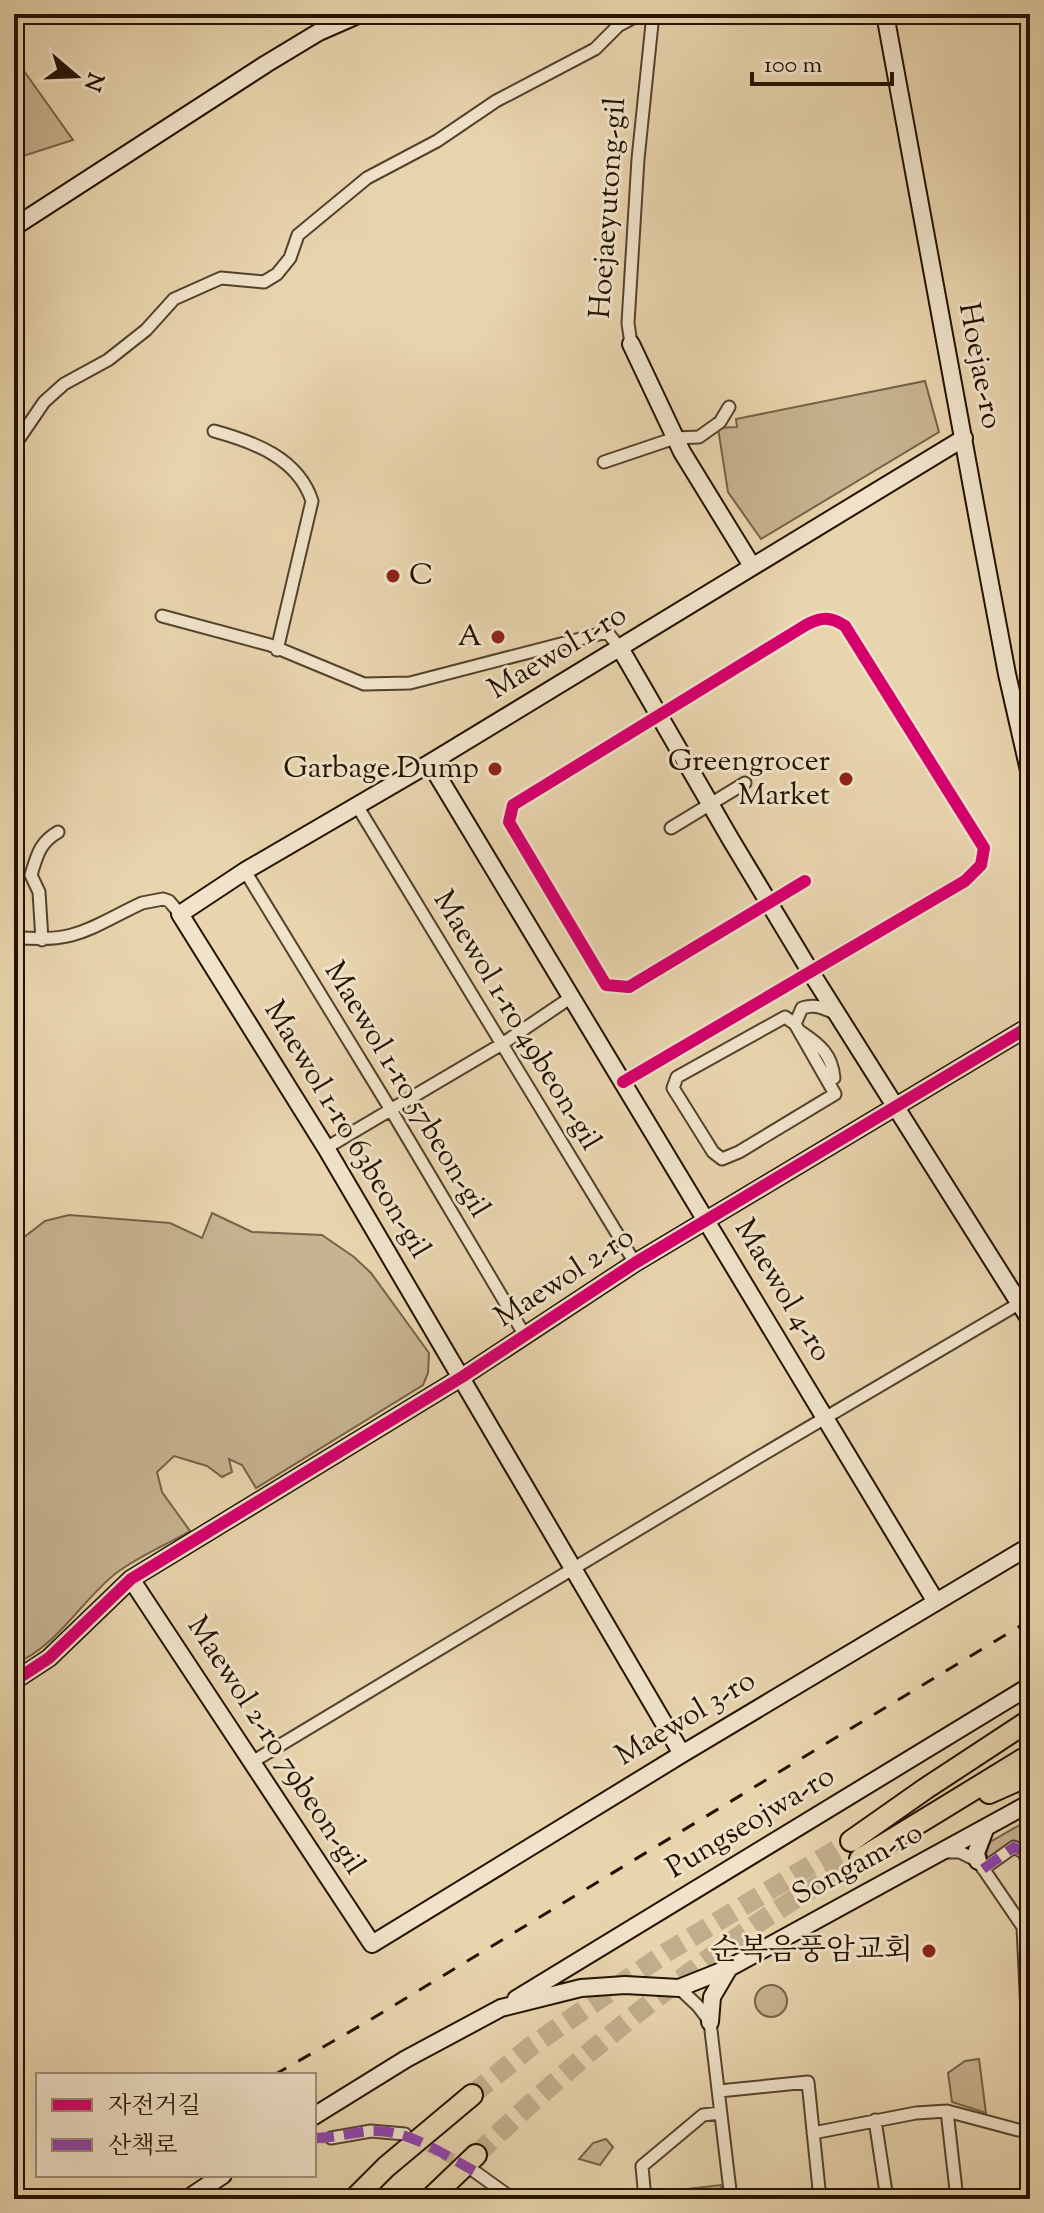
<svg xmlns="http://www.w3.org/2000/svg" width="1044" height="2213" font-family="'Sorts Mill Goudy','Noto Serif KR',serif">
<rect width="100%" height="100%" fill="#e8d4ad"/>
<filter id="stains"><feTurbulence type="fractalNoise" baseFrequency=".0025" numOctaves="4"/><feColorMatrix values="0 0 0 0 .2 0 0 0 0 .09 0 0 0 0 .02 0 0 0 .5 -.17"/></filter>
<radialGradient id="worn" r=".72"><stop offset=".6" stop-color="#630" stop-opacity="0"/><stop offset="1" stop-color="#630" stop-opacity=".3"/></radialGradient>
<path fill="#c7b390" stroke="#756248" stroke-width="2" d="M24,71L73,140L14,159V74Z
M925,381L939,432L761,539L728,492L718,428L737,427L736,419Z
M212,1213L252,1232L322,1235L354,1257L371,1273L429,1353L428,1373L423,1385L256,1488L242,1465L229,1459L232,1472L222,1477L207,1466L174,1456L157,1472L162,1492L190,1531C166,1545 137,1557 115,1574C80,1602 57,1647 14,1664V1245L45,1221L69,1215L170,1223L202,1238Z
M1030,1819V1838L990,1860L986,1854L990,1842Z
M755 2001a16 16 0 1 1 32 0a16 16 0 1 1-32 0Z
M979,2059L986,2113L952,2102L948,2073L965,2061Z
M606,2139L613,2147L600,2165L579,2159L593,2143Z
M721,2185L723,2199H652L651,2193Z"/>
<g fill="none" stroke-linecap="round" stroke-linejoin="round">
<path stroke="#c1ad8b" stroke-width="11" stroke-dasharray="11 5.5" stroke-linecap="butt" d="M314,2138H331
M414,2139L466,2166"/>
<path stroke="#c1ad8b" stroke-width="20" stroke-dasharray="20 10" stroke-linecap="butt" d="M472,2095L530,2047L667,1952L851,1841
M476,2155C562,2072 654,1996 752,1927C787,1903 824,1881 860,1859"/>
<g stroke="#54422c" stroke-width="15">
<path id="street" d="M631,344L628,323L638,159L653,14
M214,431C254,442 298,458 312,501L277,650
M14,446L44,402L64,384L108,360L146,330L174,299L221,278L264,282L277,274L290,258L298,235L367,178L437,141L496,101L595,49L618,26L640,14
M604,462L675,438L699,437L720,422L729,407
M162,616L270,645L364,684L410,683L607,632L620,648
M356,804L635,1263
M671,828L745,783
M245,871L391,1110L524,1334
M14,937C76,944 89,928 142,903L163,899L169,901L180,914
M42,940L39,892L31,875C37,856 39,843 58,832
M785,1017L795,1024L835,1094L739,1152L722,1159L713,1152L673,1088L677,1077Z
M795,1024L802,1008C817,1003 824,1009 837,1014
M801,1032C819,1044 832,1054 834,1078
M623,1082L965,881L981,865L984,848L845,626C830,616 821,617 806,625L513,805L509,822L606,985L629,987L805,881
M326,1148L502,1044L570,998
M252,1762L757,1458L1020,1303
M945,1852H960L978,1861L1023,1927L1030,2076
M1023,1852L1030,1864
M983,1869L1014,1847L1023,1852
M679,1988L698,2006L710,2022L731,2199
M719,2091L808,2082L820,2199
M947,2111L957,2199
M875,2120L887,2199
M813,2133L916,2113L947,2111L1018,2130H1030
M331,2138L371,2131L405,2134
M474,2171L506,2194L521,2199
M645,2199L642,2166L703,2115L720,2113"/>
</g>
<g stroke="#231201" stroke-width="20">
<path id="secondary" d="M885,14L979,525L1007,674L1030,775
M14,227L266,64L319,32L360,14
M631,344L682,452L752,566
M620,648L731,840L810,971L1030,1320
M430,763L936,1602
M131,1579L372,1944L682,1754L1030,1546
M14,1681L49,1658L131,1579L462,1377L635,1263L1030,1026
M682,1754L326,1148L180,914L245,871L430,763L964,438
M978,1861L976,1853L986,1827
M516,1999L1030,1686
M710,2022L712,1997L729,1968
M314,2116L406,2059L501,2008L581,1988L625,1985L679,1988L729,1968L1030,1803
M187,2199L223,2175"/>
</g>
<g stroke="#231201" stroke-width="24">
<path id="highway" d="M989,1793L1030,1775
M851,1841L925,1789L1030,1720
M860,1859L1030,1755
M354,2199L386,2167L472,2095
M430,2199L476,2155"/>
</g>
<use href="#street" stroke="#f0e3ca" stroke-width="11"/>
<use href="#secondary" stroke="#f0e3ca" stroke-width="16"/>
<use href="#highway" stroke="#e8d4ad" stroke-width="20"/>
<path stroke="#231201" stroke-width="3" stroke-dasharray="14 14" stroke-linecap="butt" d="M274,2075L365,2023L1030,1620"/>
<path stroke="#8e44ad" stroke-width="10" stroke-dasharray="20 10" stroke-linecap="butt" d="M983,1869L1014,1847L1023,1852
M314,2138C333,2138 351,2133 370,2131C408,2129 441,2153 474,2171"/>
<g stroke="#f0e3ca" stroke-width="17">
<path id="cycleway" d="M623,1082L965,881L981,865L984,848L845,626C830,616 821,617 806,625L513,805L509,822L606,985L629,987L805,881
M14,1681L49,1658L131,1579L462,1377L635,1263L1030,1026"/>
</g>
<use href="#cycleway" stroke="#d6006c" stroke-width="12"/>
</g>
<g fill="#8f2418" stroke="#f0e3ca" stroke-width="3">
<circle cx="393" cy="576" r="8"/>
<circle cx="498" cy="637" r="8"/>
<circle cx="495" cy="769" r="8"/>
<circle cx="846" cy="779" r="8"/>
<circle cx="929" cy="1951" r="8"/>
</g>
<g text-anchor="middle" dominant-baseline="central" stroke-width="6" stroke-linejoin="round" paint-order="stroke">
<g font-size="30" fill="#231201" stroke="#f0e3ca">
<text transform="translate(609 208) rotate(-86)">Hoejaeyutong-gil</text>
<text transform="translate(979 366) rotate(79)">Hoejae-ro</text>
<text transform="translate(558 653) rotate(-31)">Maewol 1-ro</text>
<text transform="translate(516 1021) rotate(59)">Maewol 1-ro 49beon-gil</text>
<text transform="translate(406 1090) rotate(59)">Maewol 1-ro 57beon-gil</text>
<text transform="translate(346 1130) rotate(59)">Maewol 1-ro 63beon-gil</text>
<text transform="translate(565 1278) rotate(-33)">Maewol 2-ro</text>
<text transform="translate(782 1291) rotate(59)">Maewol 4-ro</text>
<text transform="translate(686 1719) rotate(-31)">Maewol 3-ro</text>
<text transform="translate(275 1746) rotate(57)">Maewol 2-ro 79beon-gil</text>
<text transform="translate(751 1823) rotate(-31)">Pungseojwa-ro</text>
<text transform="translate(858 1865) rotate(-28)">Songam-ro</text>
</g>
<g font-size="30" fill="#231201" stroke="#f0e3ca" text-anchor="end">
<text x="409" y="576" text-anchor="start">C</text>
<text x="482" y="637">A</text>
<text x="830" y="762">Greengrocer<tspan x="830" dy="34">Market</tspan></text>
<text x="479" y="769">Garbage Dump</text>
<text x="913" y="1951">순복음풍암교회</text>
</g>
</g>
<rect width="1044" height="2213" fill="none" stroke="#e8d4ad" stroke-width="48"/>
<rect x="16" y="16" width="1012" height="2181" fill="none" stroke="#231201" stroke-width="4"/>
<rect x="24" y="24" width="996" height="2165" fill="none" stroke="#231201" stroke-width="2"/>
<rect x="36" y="2073" width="280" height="104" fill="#f0e3ca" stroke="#9e8f7a" stroke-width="2"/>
<rect x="52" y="2099" width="40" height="12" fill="#d6006c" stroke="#9e8f7a" stroke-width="2"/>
<text x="108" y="2113" font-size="24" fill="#231201">자전거길</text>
<rect x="52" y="2139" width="40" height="12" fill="#8e44ad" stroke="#9e8f7a" stroke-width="2"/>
<text x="108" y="2153" font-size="24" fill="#231201">산책로</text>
<g transform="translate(76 76) rotate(109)" stroke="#f0e3ca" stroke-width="6" paint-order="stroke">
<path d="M0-6L14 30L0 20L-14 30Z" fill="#231201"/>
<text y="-12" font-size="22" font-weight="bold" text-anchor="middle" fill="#231201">N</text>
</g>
<path d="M752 72v12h140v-12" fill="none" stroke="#231201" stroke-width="4"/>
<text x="764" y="72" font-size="24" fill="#231201" stroke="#f0e3ca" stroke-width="6" paint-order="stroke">100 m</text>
<rect width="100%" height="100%" filter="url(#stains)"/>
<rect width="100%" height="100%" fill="url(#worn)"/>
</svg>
